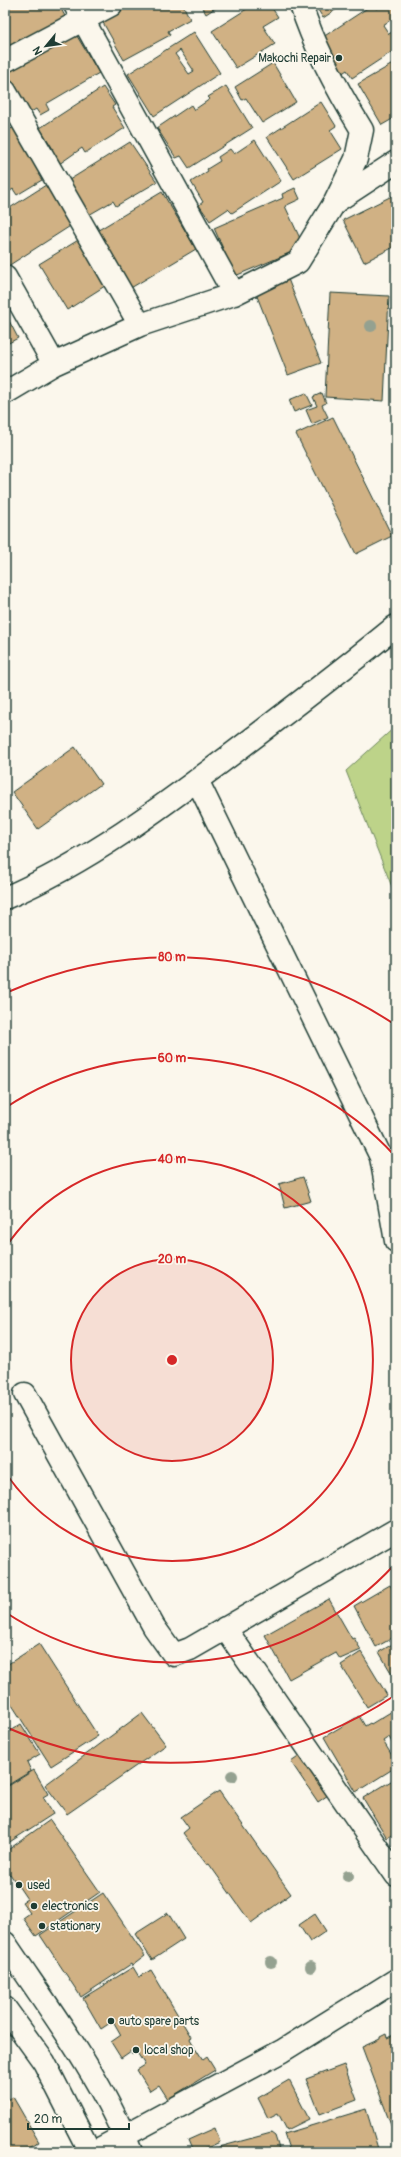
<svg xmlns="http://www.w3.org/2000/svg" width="401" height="2157" font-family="Pangolin,sans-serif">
<rect width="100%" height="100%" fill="#fbf7ec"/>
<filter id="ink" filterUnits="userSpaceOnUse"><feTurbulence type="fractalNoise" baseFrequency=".025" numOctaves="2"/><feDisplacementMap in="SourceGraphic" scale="8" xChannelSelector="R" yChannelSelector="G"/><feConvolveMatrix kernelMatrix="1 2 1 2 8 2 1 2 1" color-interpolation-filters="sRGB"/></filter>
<g filter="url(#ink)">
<path fill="#bdd389" stroke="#6e885e" d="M396,726V897L346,771Z"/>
<path fill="#d0b184" stroke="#1f3d34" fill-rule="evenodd" d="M5,5H59L67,20L5,55Z
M126,5H183L190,19L168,31L170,35L124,60L101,19Z
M201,5H220L206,14Z
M253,5H270L278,17L263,26L275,44L236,68L212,31Z
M315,5H343L323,18Z
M372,5L377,9L383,5H396V25L392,19L383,25L389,34L396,29V49L352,78L347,70L341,74L320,39Z
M74,31L99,73L46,104L49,110L40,115L36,109L26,115L5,80V72Z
M194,32L220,73L154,116L128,74ZM180,50L194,71L189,74L175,54Z
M396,62V117L382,125L358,84Z
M273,63L296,102L262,123L246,98L242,100L235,87Z
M226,86L252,128L189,168L181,156L176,158L157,128L191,105L194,110L210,99L208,97Z
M103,87L115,105L112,107L125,128L85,153L82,148L52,169L43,156L53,149L40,128Z
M321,102L336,126L330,130L342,149L294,179L267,137Z
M15,126L45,170L38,174L42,180L17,195L13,189L5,195V144L8,143L5,138V133Z
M255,140L281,181L232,213L228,209L210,221L199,205L203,202L191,182L208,171L207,169L220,161L218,157L230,149L234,154Z
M130,142L157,182L116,206L113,201L87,216L66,182Z
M49,183L75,223L5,268V211Z
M295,188L300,199L285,206L304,247L235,276L214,228L283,198L282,194Z
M162,192L196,249L129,289L95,232Z
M396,194V246L364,262L343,220Z
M80,239L108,284L67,310L39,264Z
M288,279L321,363L288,375L255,291Z
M330,293L389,296L384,401L325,397Z
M5,313L18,338L5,345Z
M306,393L312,405L294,412L289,400Z
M322,393L326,403L322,405L328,417L312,424L306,410L317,406L313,397Z
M333,417L392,536L356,554L296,434Z
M75,747L101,784L38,829L12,792Z
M303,1177L311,1201L285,1208L279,1184Z
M390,1585L396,1595V1636L376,1647L354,1606Z
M329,1599L352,1639L354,1638L361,1650L340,1659L336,1653L289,1679L265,1635Z
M396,1642V1681L379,1652Z
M39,1644L98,1736L51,1766L5,1694V1666Z
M361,1652L387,1695L367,1707L341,1665Z
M394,1710L396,1714V1750L389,1737L383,1741L396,1762V1767L356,1792L324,1737L359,1716L365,1726L370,1723L371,1724Z
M142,1713L166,1745L67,1814L45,1785Z
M21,1724L40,1754L27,1762L31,1771L5,1787V1734Z
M307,1751L331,1793L318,1802L291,1762Z
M34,1770L48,1794L43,1797L53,1814L5,1845V1788Z
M396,1778V1832L387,1838L363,1798Z
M219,1791L291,1894L251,1923L209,1864L207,1865L183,1833L189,1828L181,1817Z
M50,1820L100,1892L36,1936L23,1918L30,1913L22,1902L27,1899L10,1874L5,1876V1852Z
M103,1893L145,1956L132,1966L131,1964L81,1997L40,1935Z
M168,1913L184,1939L152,1960L135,1934Z
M315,1914L326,1931L310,1942L299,1925Z
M133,1967L139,1977L151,1970L191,2037L190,2039L203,2060L207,2057L215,2070L168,2099L159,2085L150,2091L137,2070L145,2065L136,2051L132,2054L131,2051L121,2058L111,2042L121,2035L113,2021L101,2029L83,1998Z
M386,2034L387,2038L396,2034V2126L392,2127L362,2047L380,2039V2037Z
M344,2065L357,2100L320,2114L306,2079Z
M289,2080L309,2119L287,2130L278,2113L268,2118L258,2098Z
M13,2097L39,2142L21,2152H5V2101Z
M366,2109L379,2152H290L284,2134Z
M215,2128L220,2142L198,2152H193L188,2140Z
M271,2133L275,2136L280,2152H214L212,2149Z"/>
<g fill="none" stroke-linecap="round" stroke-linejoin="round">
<g stroke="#1f3d34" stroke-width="25">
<path id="street" d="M75,5L234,294
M301,5C315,49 338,91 362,130L356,159L335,202
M5,61L111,5
M5,91L140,325
M5,277L54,364
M5,393L54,364L140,325L234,294L298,262L335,202L396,162
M197,780L381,1157L396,1241
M5,898C89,862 163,806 236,751C290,710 344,669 396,626
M25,1394L154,1627L174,1655L190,1649L396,1530
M225,1628L396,1875
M94,2152L282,2051L396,1980"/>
</g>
<g stroke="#1f3d34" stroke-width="25">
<path id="secondary" d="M5,1943C50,2010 101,2077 131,2152
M5,2008L44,2062L90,2152"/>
</g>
<use href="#street" stroke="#fbf7ec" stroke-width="22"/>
<use href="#secondary" stroke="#fbf7ec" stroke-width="22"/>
</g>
<g fill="#94a190">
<circle cx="371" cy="326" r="6"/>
<circle cx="232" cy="1776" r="6"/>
<circle cx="348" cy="1876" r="6"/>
<circle cx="271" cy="1962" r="6"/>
<circle cx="311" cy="1967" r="6"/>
</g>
</g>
<circle cx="172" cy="1360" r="101" fill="#d62828" fill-opacity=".12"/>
<g fill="none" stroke="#d62828" stroke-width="2">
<circle cx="172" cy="1360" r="101"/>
<path d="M5 1248A201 201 0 1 1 5 1472"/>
<path d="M395 1564A302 302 0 0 1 5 1612M5 1108A302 302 0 0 1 395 1156"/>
<path d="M394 1696A403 403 0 0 1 8 1728M8 992A403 403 0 0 1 394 1024"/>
</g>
<g fill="#1f3d34" stroke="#fbf7ec" stroke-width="1.5">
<circle cx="339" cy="58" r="4"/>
<circle cx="19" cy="1885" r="4"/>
<circle cx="34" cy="1906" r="4"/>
<circle cx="42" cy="1926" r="4"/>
<circle cx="111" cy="2021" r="4"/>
<circle cx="136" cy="2050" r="4"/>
</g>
<g text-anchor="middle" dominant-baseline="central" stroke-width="3.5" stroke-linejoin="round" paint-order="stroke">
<g font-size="12" fill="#1f3d34" stroke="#fbf7ec" text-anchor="start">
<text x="331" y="58" text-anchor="end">Makochi Repair</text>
<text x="27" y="1885">used</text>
<text x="42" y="1906">electronics</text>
<text x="50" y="1926">stationary</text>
<text x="119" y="2021">auto spare parts</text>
<text x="144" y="2050">local shop</text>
</g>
</g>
<circle cx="172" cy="1360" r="6" fill="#d62828" stroke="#fbf7ec" stroke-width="2"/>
<g font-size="12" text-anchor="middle" font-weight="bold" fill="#d62828" stroke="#fbf7ec" stroke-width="3.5" stroke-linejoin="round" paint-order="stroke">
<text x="172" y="961">80 m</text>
<text x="172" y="1062">60 m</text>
<text x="172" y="1163">40 m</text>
<text x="172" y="1263">20 m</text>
</g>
<rect width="401" height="2157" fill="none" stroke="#fbf7ec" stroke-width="20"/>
<rect x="10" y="10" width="381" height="2137" fill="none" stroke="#1f3d34" stroke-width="1.5" filter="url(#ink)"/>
<g transform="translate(46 46) rotate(241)" stroke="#fbf7ec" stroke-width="3" paint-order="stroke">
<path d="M0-3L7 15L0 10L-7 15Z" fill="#1f3d34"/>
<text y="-6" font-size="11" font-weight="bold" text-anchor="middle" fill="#1f3d34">N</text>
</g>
<path d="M28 2123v6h101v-6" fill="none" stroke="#1f3d34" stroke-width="2"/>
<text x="34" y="2123" font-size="12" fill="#1f3d34" stroke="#fbf7ec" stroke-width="3" paint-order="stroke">20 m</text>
</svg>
